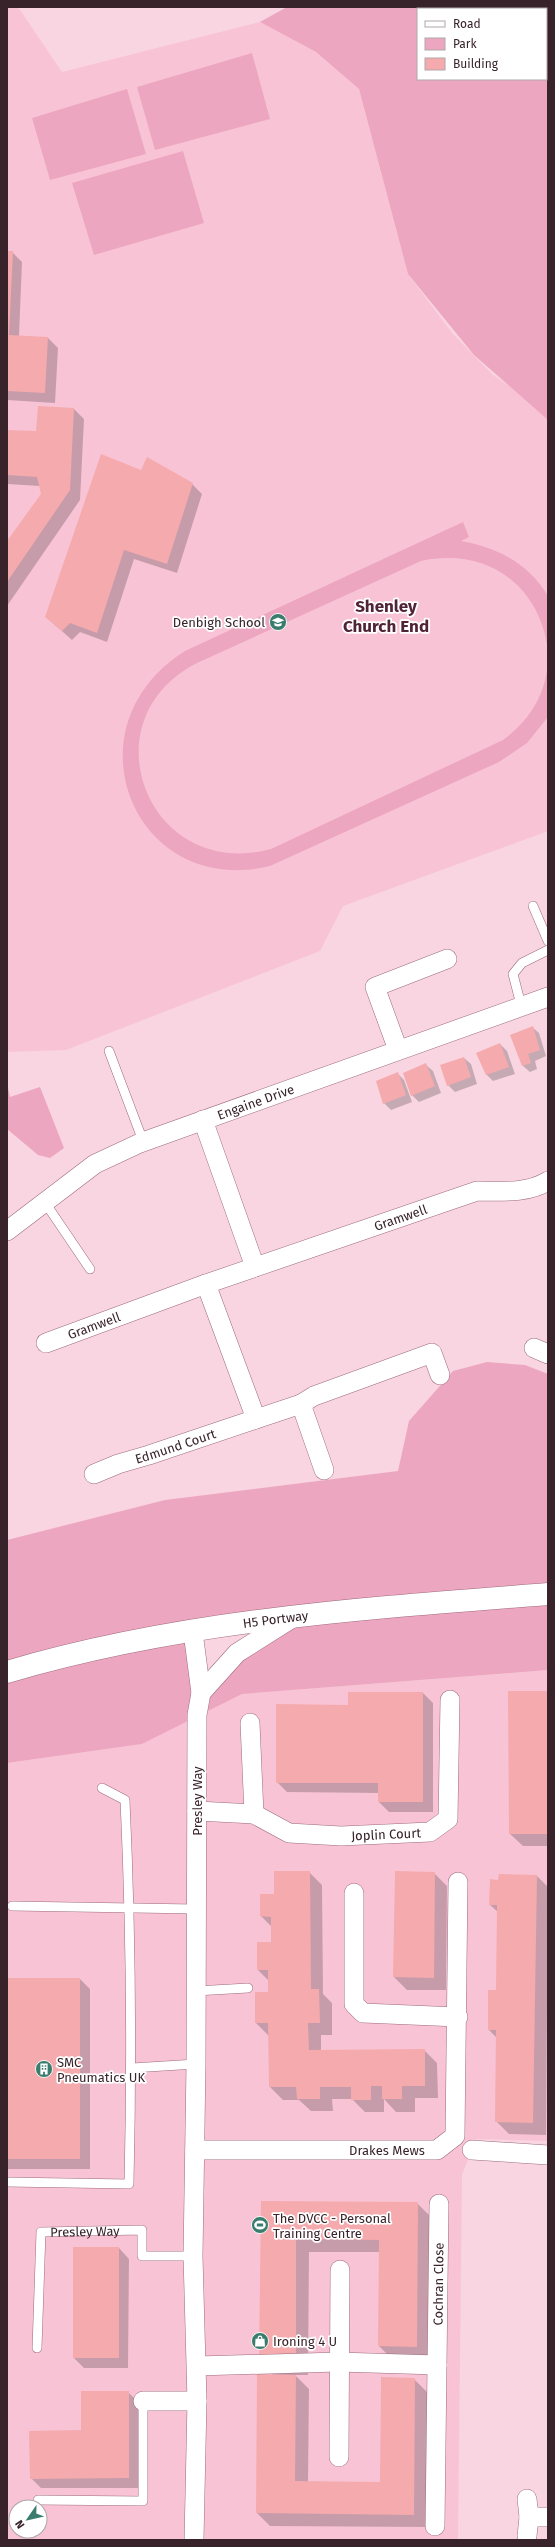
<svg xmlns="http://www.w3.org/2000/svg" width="555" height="2547" font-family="'Fira Sans',sans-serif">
<rect width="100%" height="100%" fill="#f8d5e0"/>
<path fill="#f8c4d5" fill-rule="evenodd" d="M7,7H18L62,72L260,22L316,52L359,89L408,274L452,333L493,375L548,412V831L343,906L320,951L66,1050L7,1052Z
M548,1670V2141L476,2139L462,2175L458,2540H7V1763L142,1744L241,1694ZM16,2507H40V2531H16Z"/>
<path fill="#eda6bf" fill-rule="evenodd" d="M287,7H548V420L474,355L408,274L359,89L316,52L260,22ZM418,9H546V79H418Z
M252,53L270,119L155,150L137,87Z
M127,89L146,154L50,180L32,118Z
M183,151L204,223L94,255L72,183Z
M463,522L469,537L461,541C497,547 529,564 548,596V651C540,585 487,547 421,561L197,663C85,720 148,882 271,849L503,740C529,721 546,695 548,661V717L527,743L499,762L270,866C134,899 64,727 185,651Z
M7,1083L10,1097L40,1087L64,1148L50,1158L38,1155L7,1129Z
M487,1362L525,1365L548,1374V1670L242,1694L142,1744L7,1763V1540L165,1500L398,1471L409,1421L453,1371ZM294,1616L200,1693L194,1632Z"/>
<path fill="#0003" d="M7,252H12L22,262L19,336L48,338L58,348L55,403L7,400Z
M74,409L84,419L80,500L7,606V543L42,494L40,486L7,484V431L37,432Z
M142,471L192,484L202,494L177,573L134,559L107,642L80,632L72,640L46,617Z
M532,1027L539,1033L546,1056L535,1061L537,1069L530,1072L523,1066Z
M500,1044L507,1051L515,1074L493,1081L486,1074Z
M464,1058L471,1064L477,1084L455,1092L448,1085Z
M426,1065L433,1071L441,1093L419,1102L412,1095Z
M397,1073L404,1080L412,1102L391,1110L384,1103Z
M548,1692V1846H523L510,1834Z
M423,1693L433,1703V1812H389L379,1802V1793L287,1792L277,1782L349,1706Z
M309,1872L322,1885L323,1994L332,2003V2035H321V2051L424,2050L437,2063L438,2098H415V2112H396L384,2099V2112H365L352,2099H332L333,2111H311L299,2100H283L270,2087L269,2036L256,2023L269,1993V1981L258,1970L272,1943V1927L261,1916L275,1894Z
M434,1873L447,1886L446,1990H407L394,1977Z
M537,1876L548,1887L546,2135L509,2134L496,2121L497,2038L489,2030L497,1991L498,1912L490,1905Z
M7,1979H80L90,1989V2169H7Z
M262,2202L417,2203L430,2216L429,2359H392L379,2346L380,2252H309L308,2375H295L309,2389L308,2482L381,2483L414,2379L427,2392L426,2527L270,2526L257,2513L274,2376L260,2362Z
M119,2248L129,2259L128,2368H84L74,2358Z
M128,2392L138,2402L139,2488H41L31,2478Z"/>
<path fill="#f5aaad" d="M7,251H13L9,335L48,337L45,393L7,391Z
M38,406L74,408L70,490L7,582V541L41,494L37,477L7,475V430L36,431Z
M101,454L141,470L147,457L193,483L167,564L124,550L97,633L70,623L62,631L45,617Z
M533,1026L540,1050L528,1054L531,1063L522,1066L510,1035Z
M500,1043L509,1067L486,1075L476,1053Z
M464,1057L471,1077L447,1086L440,1065Z
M426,1063L435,1086L411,1096L403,1073Z
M398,1072L406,1095L383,1104L376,1081Z
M508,1691H548V1834H509Z
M348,1692H423V1802H378V1783H276V1704L348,1705Z
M274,1871H310L311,1989H319L320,2023H308L309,2050L425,2049V2086H402V2099H382V2086H371V2100H351V2087H320V2099H297L296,2087H269L268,2023H255V1992H268V1970H257V1942H271V1917L260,1916V1894H274Z
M395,1871L435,1872L434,1978L393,1977Z
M499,1874L537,1875L533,2123L495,2122L496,2030H488V1990H496L497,1905H489L490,1879L498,1880Z
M7,1978H80V2159H7Z
M261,2201L418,2202L417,2347L378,2346L379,2240L296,2239V2362H259Z
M73,2247H119V2358H73Z
M257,2374L296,2375L295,2481L380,2482L381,2377L415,2378L414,2515L256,2513Z
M81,2391H129V2478L30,2479L29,2431L81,2430Z"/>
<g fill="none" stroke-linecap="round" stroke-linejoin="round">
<g stroke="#9d6a7c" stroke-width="10">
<g id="lane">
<path d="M533,906L548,941"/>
<path d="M521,1005L513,974L522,963L548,950"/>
<path d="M109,1051L143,1141"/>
<path d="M44,1201L90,1269"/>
<path d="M12,1906L195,1909"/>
<path d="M195,1991L248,1988"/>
<path d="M132,2068L196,2064"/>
<path d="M7,2182L129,2184C132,2056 131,1929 125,1800L102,1788"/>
<path id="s1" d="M37,2348L41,2232L142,2230V2256H193"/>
<path d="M38,2500L143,2501V2401"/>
</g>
</g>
<g stroke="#9d6a7c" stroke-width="20">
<g id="street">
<path d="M398,1050L375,987L447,959"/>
<path d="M203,1120L255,1267"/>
<path id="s2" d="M7,1231L95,1164L140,1143L548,997"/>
<path id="s3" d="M46,1343L206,1284L477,1191C500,1191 527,1194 548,1181"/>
<path d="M534,1348L548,1354"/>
<path d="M301,1404L314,1396L432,1353L440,1375"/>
<path d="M256,1419L301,1404L324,1470"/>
<path id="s4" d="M94,1474L118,1464L149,1455L256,1419L206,1284"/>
<path d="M193,1632L201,1693L197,1715L196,2064L193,2256L197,2401L194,2540"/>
<path d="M201,1693L237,1653L294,1617"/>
<path d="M197,1811L254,1814L250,1723"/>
<path id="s5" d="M254,1814L289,1833L341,1836L430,1832L448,1819L450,1700"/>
<path d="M354,1893V2004L363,2013L458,2017"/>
<path id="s6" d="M195,2150H437L455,2136L458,1882"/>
<path d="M472,2150L548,2155"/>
<path d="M197,2366L338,2362L437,2365"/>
<path d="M143,2401H197"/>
<path d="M339,2457L340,2270"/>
<path d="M527,2499L529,2517H548"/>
<path id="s7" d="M435,2526L439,2204"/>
<path d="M527,2536L529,2517"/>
</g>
</g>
<g stroke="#9d6a7c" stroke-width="23">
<g id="secondary">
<path id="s8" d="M7,1672C182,1620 367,1608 548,1594"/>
</g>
</g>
<use href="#lane" stroke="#fff" stroke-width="9"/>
<use href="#street" stroke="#fff" stroke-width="19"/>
<use href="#secondary" stroke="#fff" stroke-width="22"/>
</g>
<defs>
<g id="school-disc" transform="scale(0.9)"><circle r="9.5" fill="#3a7c6d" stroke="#fff"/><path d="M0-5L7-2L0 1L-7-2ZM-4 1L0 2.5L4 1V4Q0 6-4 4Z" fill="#fff"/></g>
<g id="building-disc" transform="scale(0.9)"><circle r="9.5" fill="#3a7c6d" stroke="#fff"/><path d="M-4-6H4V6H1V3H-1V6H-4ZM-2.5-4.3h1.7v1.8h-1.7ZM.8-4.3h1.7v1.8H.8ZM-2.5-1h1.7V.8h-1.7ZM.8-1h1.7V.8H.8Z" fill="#fff"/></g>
<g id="stadium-disc" transform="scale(0.9)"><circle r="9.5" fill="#3a7c6d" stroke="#fff"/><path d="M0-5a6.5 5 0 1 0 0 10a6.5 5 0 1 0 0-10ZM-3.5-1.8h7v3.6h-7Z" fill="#fff"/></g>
<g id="shop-disc" transform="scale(0.9)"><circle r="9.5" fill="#3a7c6d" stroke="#fff"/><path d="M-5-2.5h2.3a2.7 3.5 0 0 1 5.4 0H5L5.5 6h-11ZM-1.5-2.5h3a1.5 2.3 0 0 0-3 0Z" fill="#fff"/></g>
</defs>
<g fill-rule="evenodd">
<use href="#school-disc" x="278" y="622"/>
<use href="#building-disc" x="44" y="2069"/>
<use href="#stadium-disc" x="260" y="2225"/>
<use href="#shop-disc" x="260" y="2341"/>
</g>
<g text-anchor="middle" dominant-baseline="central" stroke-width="3.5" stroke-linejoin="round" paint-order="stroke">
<g font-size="13" fill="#38232a" stroke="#fff" text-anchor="start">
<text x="265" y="622" text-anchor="end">Denbigh School</text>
<text x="57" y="2062">SMC<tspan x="57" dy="15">Pneumatics UK</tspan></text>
<text x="273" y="2218">The DVCC - Personal<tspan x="273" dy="15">Training Centre</tspan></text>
<text x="273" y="2341">Ironing 4 U</text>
</g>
<g font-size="13" fill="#38232a" stroke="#fff">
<text stroke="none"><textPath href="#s2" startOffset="283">Engaine Drive</textPath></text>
<text stroke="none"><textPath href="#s3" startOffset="376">Gramwell</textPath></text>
<text stroke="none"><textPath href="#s3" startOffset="51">Gramwell</textPath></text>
<text stroke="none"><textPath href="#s4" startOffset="86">Edmund Court</textPath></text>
<text stroke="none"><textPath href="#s8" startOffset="274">H5 Portway</textPath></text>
<text transform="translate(197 1801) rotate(-90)">Presley Way</text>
<text stroke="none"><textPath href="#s5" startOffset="137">Joplin Court</textPath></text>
<text stroke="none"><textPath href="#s6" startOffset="192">Drakes Mews</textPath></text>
<text stroke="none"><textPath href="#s1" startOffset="160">Presley Way</textPath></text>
<text stroke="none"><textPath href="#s7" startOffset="242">Cochran Close</textPath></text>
</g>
<g font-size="17" font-weight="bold" fill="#502436" stroke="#fff">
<text x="386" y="606">Shenley<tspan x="386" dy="20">Church End</tspan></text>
</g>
</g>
<rect width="555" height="2547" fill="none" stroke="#38232a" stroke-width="16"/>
<rect x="417" y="8" width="130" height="72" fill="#ffffff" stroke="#afa7aa"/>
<rect x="425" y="21" width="20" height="6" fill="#ffffff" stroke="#afa7aa"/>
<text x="453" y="28" font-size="12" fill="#38232a">Road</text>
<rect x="425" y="38" width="20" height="12" fill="#eda6bf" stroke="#afa7aa"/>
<text x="453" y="48" font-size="12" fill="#38232a">Park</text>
<rect x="425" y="58" width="20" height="12" fill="#f5aaad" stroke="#afa7aa"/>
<text x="453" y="68" font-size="12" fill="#38232a">Building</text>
<g transform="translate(28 2519) rotate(236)"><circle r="19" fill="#ffffff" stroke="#afa7aa"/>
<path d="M0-3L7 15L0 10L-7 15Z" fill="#3a7c6d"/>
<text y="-6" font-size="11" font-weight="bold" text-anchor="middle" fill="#38232a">N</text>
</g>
</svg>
